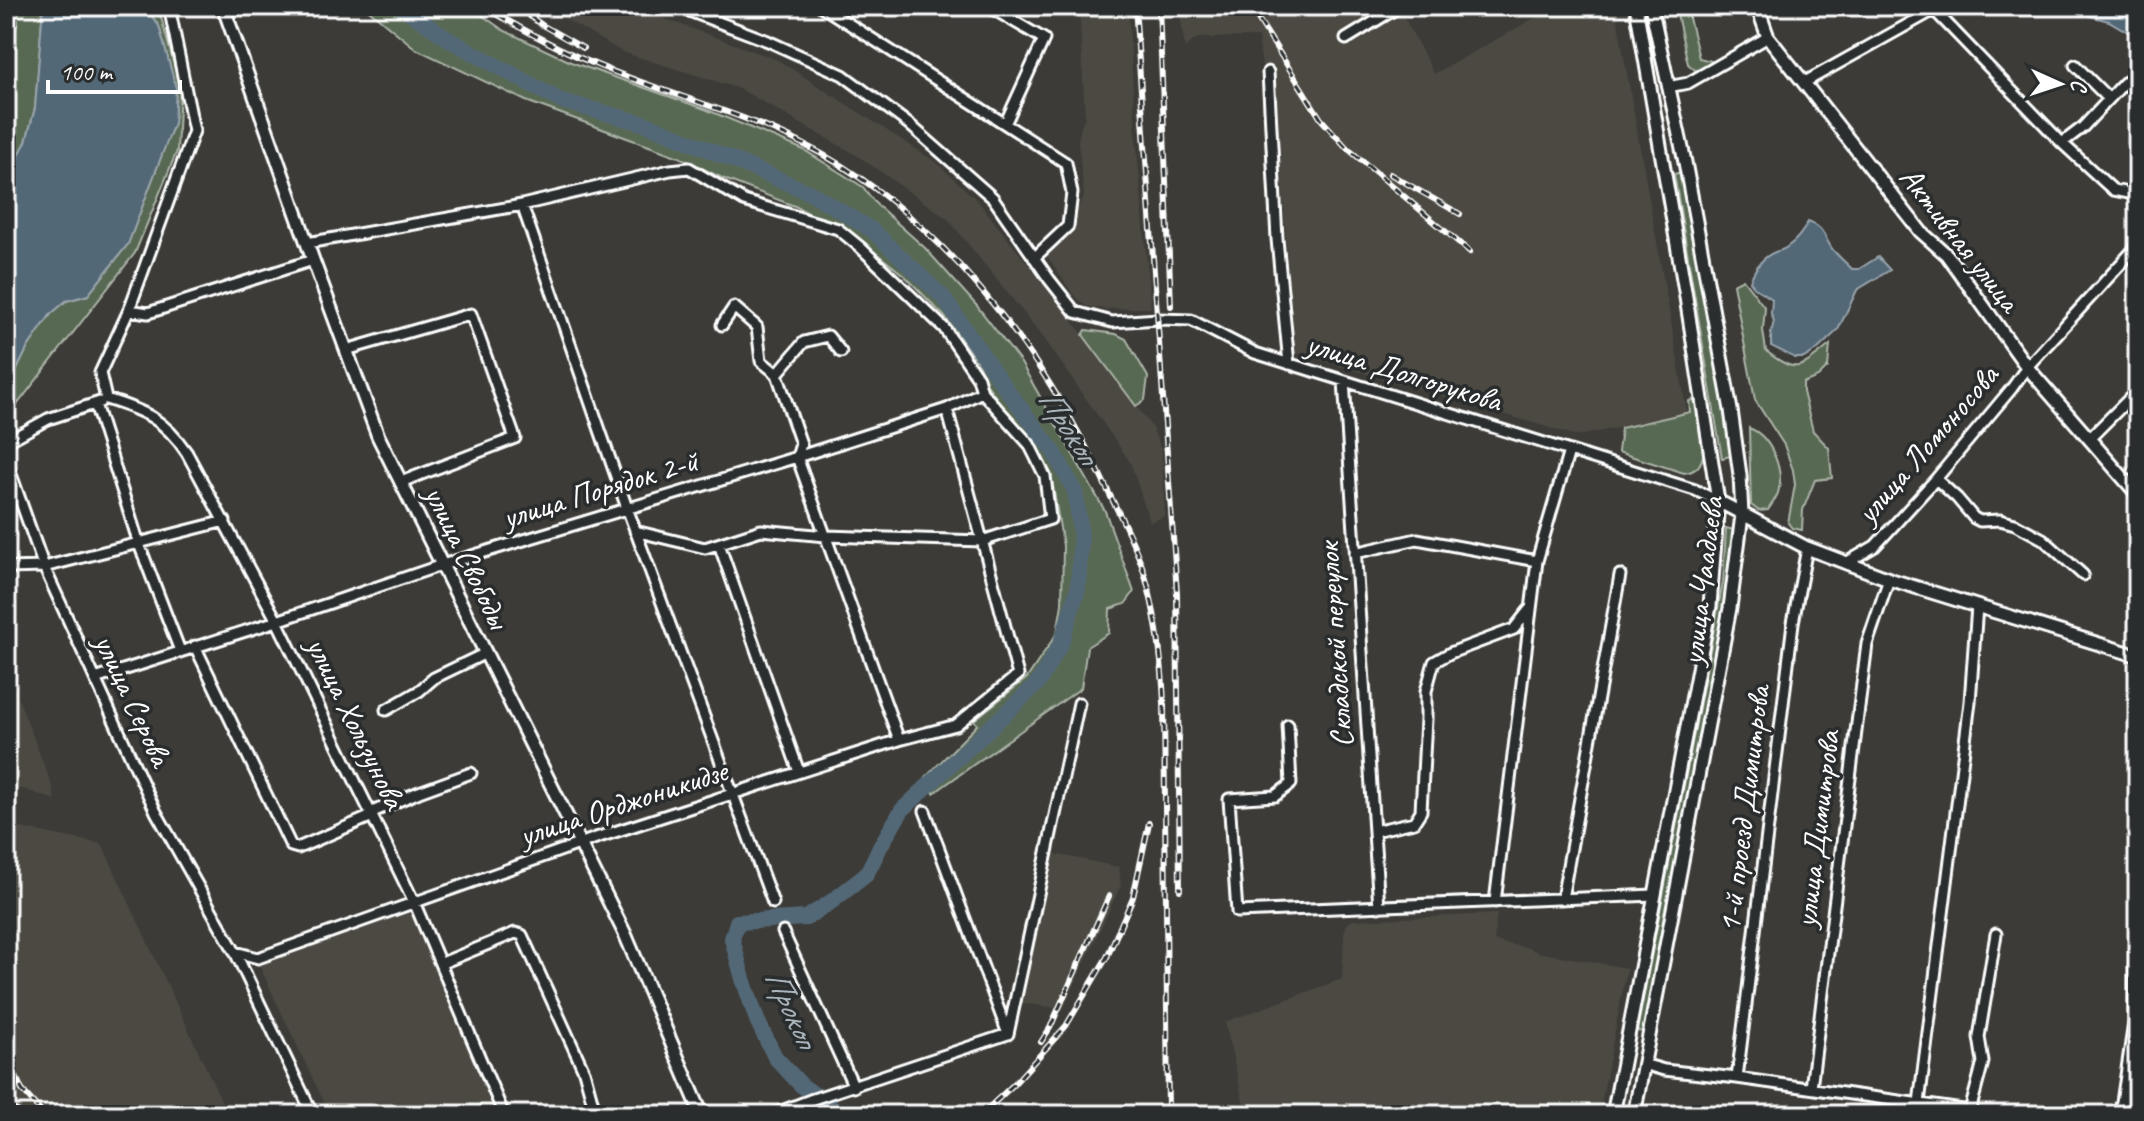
<svg xmlns="http://www.w3.org/2000/svg" width="2144" height="1121" font-family="Caveat,sans-serif">
<rect width="100%" height="100%" fill="#3c3b37"/>
<filter id="ink" filterUnits="userSpaceOnUse"><feTurbulence type="fractalNoise" baseFrequency=".0125" numOctaves="2"/><feDisplacementMap in="SourceGraphic" scale="16" xChannelSelector="R" yChannelSelector="G"/><feConvolveMatrix kernelMatrix="1 2 1 2 8 2 1 2 1" color-interpolation-filters="sRGB"/></filter>
<g filter="url(#ink)">
<path fill="#4c4942" d="M543,6H630L778,60L936,162L978,201L1072,320L1152,427L1162,452L1165,516L1150,522L1130,462L1043,337L948,219L858,156L740,89L622,52Z
M1079,6H1128L1136,138L1151,308L1105,309L1086,306L1075,297L1047,256L1064,237L1084,196L1078,142L1081,125L1085,117Z
M1179,6H1395L1405,19L1434,74L1556,6L1587,8L1593,6H1615L1687,412L1643,423L1577,436L1293,352L1275,67L1262,66L1258,37L1197,38L1185,48Z
M6,667L53,788L55,800L23,789L6,787Z
M6,825L102,844L228,1115H6Z
M1050,853L1119,867L1121,885L1063,1009L1020,1003Z
M411,909L500,1115H330L258,963Z
M1497,914L1494,941L1529,948L1537,952L1627,968L1599,1115H1246L1225,1022L1342,979L1344,933L1347,924L1353,920Z"/>
<path fill="#586953" stroke="#acb4a9" stroke-width="2" d="M6,6H43L35,108L26,142L18,157L6,187V65L18,21Z
M144,6H158L180,87L177,151L135,253L6,419V392L28,347L51,314L66,301L88,295L128,244L174,123L176,88L159,26Z
M364,6H469L503,30L571,62L705,109L804,150L863,187L876,204L925,248L977,306L1021,363L1105,511L1134,592L1125,604L1110,609L1109,633L1087,647L1081,688L934,793L926,777L977,725L974,720L1027,678L1057,633L1062,604L1063,546L1051,474L988,386L977,361L944,316L905,276L862,242L797,207L722,178L679,157L526,101L416,49Z
M1675,6H1686L1699,58L1711,61L1709,67L1696,71L1688,64Z
M1682,172L1723,401L1731,456L1722,458L1674,174Z
M1743,279L1765,308L1763,330L1766,351C1798,376 1800,368 1830,345L1828,367L1818,377L1803,383V392L1813,431L1829,448L1832,478L1815,480L1803,510L1802,530L1792,528L1788,523L1795,485L1793,470L1784,445L1755,400L1733,284Z
M1086,330L1116,334L1126,339L1148,377L1145,400L1136,406L1083,335Z
M1697,399C1700,421 1717,470 1684,473L1618,452L1621,428L1690,412L1689,401Z
M1749,428C1771,436 1785,471 1778,493C1776,499 1771,505 1768,510L1759,511L1751,505Z
M1726,528L1734,530L1728,590L1644,1032L1637,1031L1723,582Z"/>
<path fill="#536776" stroke="#98a4ad" stroke-width="2" d="M43,6H144L159,26L176,88L174,123L128,244L88,295L66,301L51,314L28,347L6,392V187L18,157L26,142L35,108Z
M2098,6H2138V38L2109,21L2089,16L2087,8Z
M1808,222C1826,228 1823,237 1833,250C1839,257 1846,263 1852,269H1859L1878,257L1890,270L1857,290L1838,330L1818,349L1804,358H1795L1771,346V333L1774,321L1771,314L1772,299L1755,288L1750,281C1755,268 1762,257 1775,252C1781,250 1782,251 1787,247C1796,241 1803,232 1808,222Z"/>
<g fill="none" stroke-linecap="round" stroke-linejoin="round">
<path stroke="#536776" stroke-width="16" d="M400,6L450,40L561,101L646,124L705,148L813,194L872,230L943,297L1001,382L1054,452L1075,491L1081,535L1078,589L1061,643L1038,683L902,810L881,845L866,875L831,902L806,918L737,922L732,939L743,979L757,1020L775,1057L801,1085L843,1115"/>
<g stroke="#fff" stroke-width="15">
<path id="minor" d="M676,6L768,41L843,75L910,125L993,198L1049,279L1075,312L1112,322L1159,319L1191,320L1255,353L1695,490L1718,501
M821,6L1066,163L1072,193L1068,226L1034,258
M988,6L1044,39L1005,124
M1346,39L1400,6
M2075,65L2109,99
M1268,72L1277,239L1289,364
M1805,82L1934,10L2062,143L2113,190L2138,195
M1668,87L1688,83L1768,37
M2062,143L2083,127L2124,83L2138,76
M522,205L627,508L773,903
M307,243L522,205L670,170L689,168L744,201L838,229L860,247L944,328L978,378L982,392L1029,444L1045,476L1050,519L982,541L826,536L761,530L705,548L635,531
M129,310L194,131L169,6
M722,325L734,307L757,327L761,361L777,374L801,444L797,457L899,740
M346,350L471,314L515,438L401,482
M777,374L804,342L828,336L841,352
M1344,381L1379,907
M106,399C145,411 164,419 187,453L277,621L414,902L504,1115
M106,399L100,373L129,310L148,313L313,260
M95,404L139,544L180,651
M2089,439L2138,390
M6,445L8,441L48,419L100,402
M6,460L44,567L156,812L235,952L313,1115
M1936,479L1957,498L1974,518L1980,521L2000,520L2015,524L2043,539L2083,575
M719,544L799,772
M1355,553L1417,539L1537,561
M1846,563L1875,546L1936,479L2012,388L2027,367L2138,245
M6,568L44,567L225,521
M195,646L291,846L298,848L372,816
M95,679L277,621L442,565L797,457L947,409L982,392
M386,710L419,691L434,678L486,653
M1288,725L1291,784L1275,796L1229,799L1237,912L1655,895
M925,811L1008,1034
M370,813L419,792L471,773
M1374,831L1414,822L1421,811L1426,719V691L1434,662L1450,653L1514,629L1529,610
M1562,899L1620,575
M1495,902L1537,561L1569,451
M783,932L854,1087
M235,952L258,958L596,838L899,740L956,725L1018,675L947,409
M442,963L515,933L522,935L584,1071L596,1115
M1008,1034L1079,703
M1643,1064L1664,1070L1737,1078L1970,1111L1983,1062L1979,1037L1996,934
M1737,1078L1793,623L1807,548
M1811,1088L1867,644L1889,579
M1919,1103L1970,702L1977,606
M771,1115L813,1099L1008,1034
M2117,1115L2122,1102L2134,1023L2135,948L2138,932"/>
</g>
<g stroke="#fff" stroke-width="17">
<path id="major" d="M223,6L313,260L378,436L625,934L702,1115
M1757,6L1768,37L1921,232L1947,255L2027,367L2138,495
M1718,501L1807,548L1889,579L2138,656
M1613,1115L1710,606L1718,501L1685,291L1636,6
M1634,1115L1730,608L1742,515L1740,475L1731,410L1685,162L1651,6"/>
</g>
<use href="#minor" stroke="#2a2d2e" stroke-width="9"/>
<use href="#major" stroke="#2a2d2e" stroke-width="11"/>
<g stroke="#fff" stroke-width="6">
<path id="rail" d="M483,6C518,27 552,46 590,62C659,92 732,109 799,142C938,210 1042,351 1107,489C1120,516 1135,543 1144,572C1157,615 1162,658 1164,703L1168,1115
M516,6L542,25L583,48
M1135,6L1177,593L1180,890
M1159,6L1171,306
M1250,6L1321,119L1347,148L1470,252
M1390,174L1460,214
M1041,1042L1050,1028L1109,896
M6,1054L22,1090L44,1115
M6,1104L24,1115
M981,1115L1013,1085L1066,1026L1107,957L1133,897L1149,823"/>
</g>
<use href="#rail" stroke="#2a2d2e" stroke-width="3" stroke-dasharray="9" stroke-linecap="butt"/>
</g>
</g>
<g text-anchor="middle" dominant-baseline="central" stroke-width="7" stroke-linejoin="round" paint-order="stroke">
<g font-size="32" fill="#fff" stroke="#2a2d2e">
<text transform="translate(1960 239) rotate(52)">Активная улица</text>
<text transform="translate(1404 372) rotate(17)">улица Долгорукова</text>
<text transform="translate(1927 444) rotate(-49)">улица Ломоносова</text>
<text transform="translate(600 489) rotate(-17)">улица Порядок 2-й</text>
<text transform="translate(467 557) rotate(64)">улица Свободы</text>
<text transform="translate(1702 581) rotate(-83)">улица Чаадаева</text>
<text transform="translate(1335 645) rotate(-94)">Складской переулок</text>
<text transform="translate(133 700) rotate(65)">улица Серова</text>
<text transform="translate(356 723) rotate(64)">улица Хользунова</text>
<text transform="translate(623 803) rotate(-18)">улица Орджоникидзе</text>
<text transform="translate(1744 809) rotate(-83)">1-й проезд Димитрова</text>
<text transform="translate(1817 829) rotate(-83)">улица Димитрова</text>
</g>
<g font-size="34" font-style="italic" fill="#a9b3ba" stroke="#2a2d2e">
<text transform="translate(1069 426) rotate(57)">Прокоп</text>
<text transform="translate(792 1008) rotate(65)">Прокоп</text>
</g>
</g>
<rect width="2144" height="1121" fill="none" stroke="#2a2d2e" stroke-width="32"/>
<rect x="16" y="16" width="2112" height="1089" fill="none" stroke="#fff" stroke-width="3" filter="url(#ink)"/>
<g transform="translate(2060 84) rotate(93)" stroke="#2a2d2e" stroke-width="6" paint-order="stroke">
<path d="M0-6L14 30L0 20L-14 30Z" fill="#ffffff"/>
<text y="-12" font-size="22" font-weight="bold" text-anchor="middle" fill="#ffffff">С</text>
</g>
<path d="M48 80v12h132v-12" fill="none" stroke="#ffffff" stroke-width="4"/>
<text x="60" y="80" font-size="24" fill="#ffffff" stroke="#2a2d2e" stroke-width="6" paint-order="stroke">100 m</text>
</svg>
